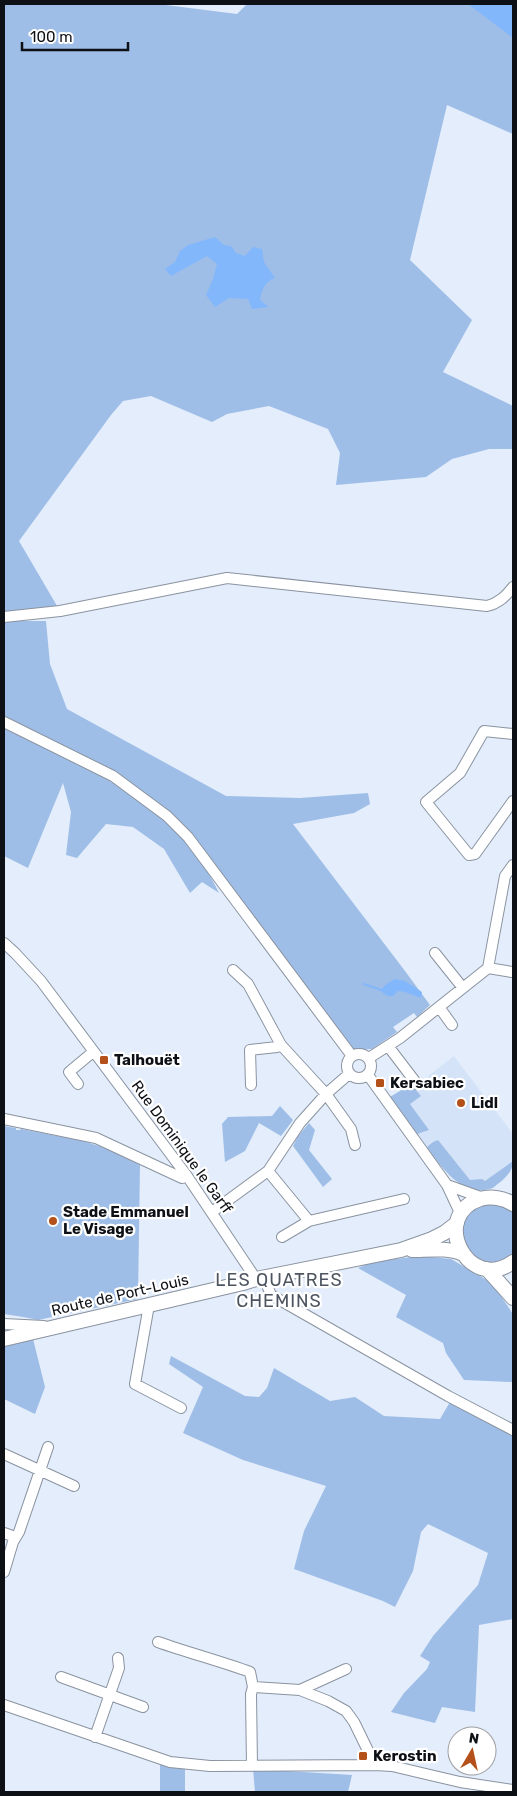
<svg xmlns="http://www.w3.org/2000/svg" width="517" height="1796" font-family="Rubik,sans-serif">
<rect width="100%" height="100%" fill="#e3edfb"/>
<path fill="#d4e3f7" d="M454,1056L513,1134V1167L503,1180L490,1189H475L462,1185L448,1174L394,1103Z"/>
<path fill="#9fbee7" d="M4,4H158L237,14L247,4H513V134L447,105L410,260L472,320L443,372L513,406V449H489L452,459L426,477L336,485L340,453L328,429L269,406L227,414L212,422L151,396L123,401L111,415L19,541L60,611L4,617Z
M4,621H46L50,664L67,709L226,796L300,798L368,793L370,804L354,813L293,824L405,971L430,1005L417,1017L414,1013L393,1027L397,1032L372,1049L354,1050L229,884L168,811L117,772L4,718Z
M4,728C87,768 177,803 219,893L202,882L190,893L164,849L133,827L106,824L77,858L66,855L71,812L63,783L28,868L4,856Z
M411,1084L421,1096L410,1104L429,1130L417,1134L390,1097Z
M280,1106L293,1120L281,1136L259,1123L245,1151L225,1162L222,1124L228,1117L272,1116Z
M309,1123L315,1130L309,1150L332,1179L323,1187L293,1146L298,1136Z
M4,1126L16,1128V1130H20L21,1129L83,1141L105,1148L140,1165L138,1299L38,1320L23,1317L4,1314Z
M438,1140L470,1180L482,1179L485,1181L513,1161C513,1170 507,1177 499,1183C496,1185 493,1189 489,1189C462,1197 440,1166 427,1147L433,1142Z
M486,1202L508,1206L513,1211V1254C501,1266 479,1266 468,1252C461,1244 460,1224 466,1215C470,1210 481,1206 486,1202Z
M420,1256L451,1259L492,1283L513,1314V1382L464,1380L446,1353L443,1343L396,1317L406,1295L358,1268L372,1262Z
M33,1339L45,1387L35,1414L4,1399V1346Z
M171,1356L245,1396L259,1397L267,1388L274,1368L330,1401L355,1397L384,1416L440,1419L450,1402L513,1430V1619L479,1625L475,1712L442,1707L435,1723L391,1712L404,1693L427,1669L430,1662L420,1656L433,1636L478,1585L488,1553L428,1524L421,1532L413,1571L395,1607L383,1601L294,1569L304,1531L326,1486L243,1460L183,1433L203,1387L169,1364Z
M160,1764L185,1769V1792H160Z
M253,1769L352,1775L348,1792H255Z"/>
<path fill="#83b7fb" d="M468,4H513V38Z
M215,237L224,245L231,246L236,253L245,256L253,247L262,249L264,262L275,278C265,281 261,291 260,300L269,307L252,309L248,299L229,298L215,307L206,295L213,279L217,264L207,256L171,276L165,269L175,262L180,251L188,245Z
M395,979L405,981L422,992L421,998L405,992L398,991L393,996H388L383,993L381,990L385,985Z"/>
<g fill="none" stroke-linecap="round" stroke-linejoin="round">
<path stroke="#83b7fb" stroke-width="2" d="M364,984L384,991"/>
<g stroke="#8a93a0" stroke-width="12">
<path id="minor" d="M4,617L60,611L227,578L487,606C499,603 506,596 513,587
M4,722L113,776L167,816L188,837L352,1056
M513,734L484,731L460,773L426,802L469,855L475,854L513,801
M4,943L15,953L41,981L187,1176L256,1279
M435,953L463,988
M488,968L512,972
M233,970L248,984L281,1045L326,1094L351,1129L355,1145
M439,1007L452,1025
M388,1046L417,1084
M347 1066a12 12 0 1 1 24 0a12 12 0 1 1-24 0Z
M369,1058L400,1038L488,968L505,876L513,865
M368,1075L447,1185L461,1215
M78,1084L69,1072L93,1052
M251,1085L250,1050L277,1047L281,1045
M4,1119L96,1138L182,1178L187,1176
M268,1171L309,1221L404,1199
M447,1185L483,1198
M212,1212L268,1171L300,1123L326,1094L349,1074
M282,1237L309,1221
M265,1280L271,1295L448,1396L513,1430
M149,1305L135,1384L181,1408
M4,1324L44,1326
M4,1454L74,1486
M4,1533L15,1537
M4,1572L13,1542L19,1532L48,1447
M158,1642C189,1653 220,1661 250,1672L253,1687L300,1690L328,1701L346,1711L354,1722L375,1765
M61,1677L143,1707
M300,1690L346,1669
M4,1705L170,1762L210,1766L375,1765L392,1766L460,1782L513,1790
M95,1737L119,1668L118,1658
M252,1766L251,1694L253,1687"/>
</g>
<g stroke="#8a93a0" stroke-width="16">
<path id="major" d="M513,1204C504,1198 491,1196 480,1199C429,1216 468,1294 513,1262
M412,1250C428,1250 448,1247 463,1254
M487,1269L513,1298
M4,1339L243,1283L256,1279L401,1250L432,1239L444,1233L457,1223"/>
</g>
<use href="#minor" stroke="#fff" stroke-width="10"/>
<use href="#major" stroke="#fff" stroke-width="14"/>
</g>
<g fill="#b45019" stroke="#fff" stroke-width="2">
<rect x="99" y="1055" width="10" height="10" rx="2.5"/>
<rect x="375" y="1078" width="10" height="10" rx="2.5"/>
<circle cx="461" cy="1103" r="5"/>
<circle cx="53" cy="1221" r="5"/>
<rect x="358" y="1751" width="10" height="10" rx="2.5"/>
</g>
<g text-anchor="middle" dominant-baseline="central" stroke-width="4.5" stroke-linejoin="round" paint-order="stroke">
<g font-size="15" font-weight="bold" fill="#0d1015" stroke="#fff" text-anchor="start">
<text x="114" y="1060">Talhouët</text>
<text x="390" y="1083">Kersabiec</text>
<text x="471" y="1103">Lidl</text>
<text x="63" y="1212">Stade Emmanuel<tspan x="63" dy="17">Le Visage</tspan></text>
<text x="373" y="1756">Kerostin</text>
</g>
<g font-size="15" fill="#0d1015" stroke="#fff">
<text transform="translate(182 1147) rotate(54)">Rue Dominique le Garff</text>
<text transform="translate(120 1295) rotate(-13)">Route de Port-Louis</text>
</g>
<g font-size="18" letter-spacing="1" fill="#4d5560" stroke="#fff">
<text x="279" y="1280">LES QUATRES<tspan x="279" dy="21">CHEMINS</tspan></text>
</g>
</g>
<rect width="517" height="1796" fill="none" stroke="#0d1015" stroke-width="10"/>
<g transform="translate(472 1751) rotate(9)"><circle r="24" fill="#ffffff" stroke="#9e9fa1"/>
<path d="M0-4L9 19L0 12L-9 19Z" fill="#b45019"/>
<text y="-8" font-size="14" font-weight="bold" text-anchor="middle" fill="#0d1015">N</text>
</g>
<path d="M22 42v8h106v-8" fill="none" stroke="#0d1015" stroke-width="2.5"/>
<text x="30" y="42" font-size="15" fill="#0d1015" stroke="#ffffff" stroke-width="4" paint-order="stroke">100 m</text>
</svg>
